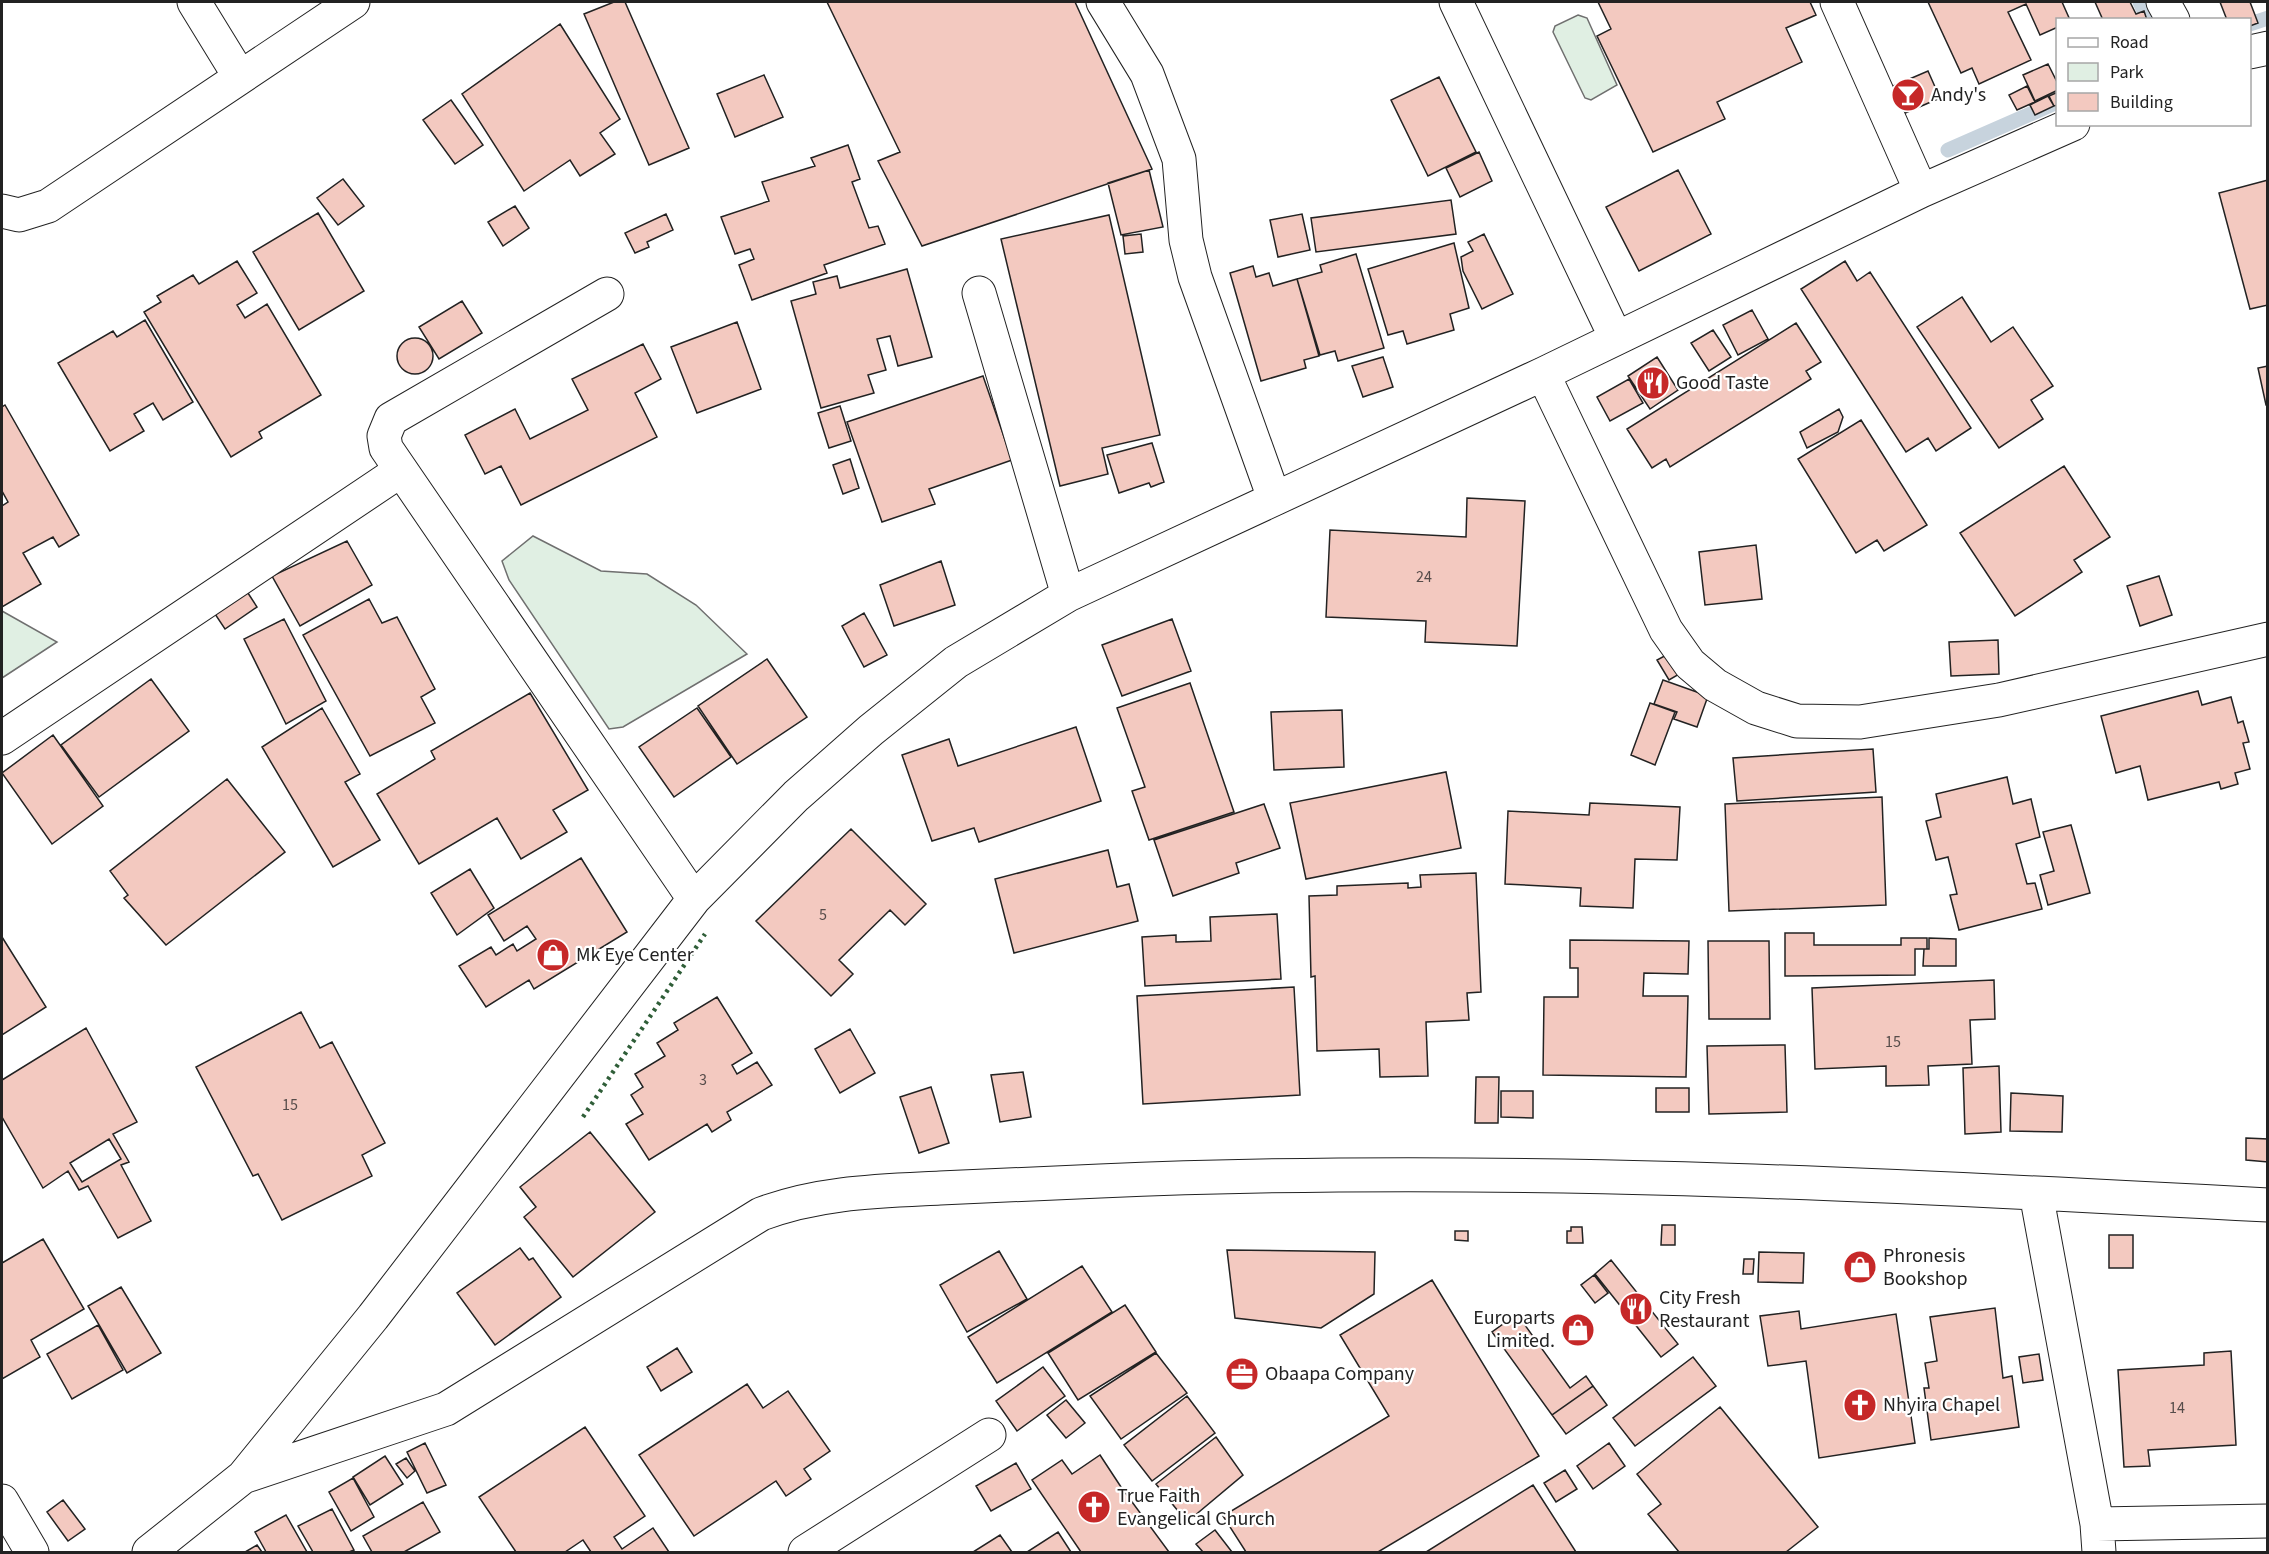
<svg xmlns="http://www.w3.org/2000/svg" width="2269" height="1554" font-family="'Source Sans 3',sans-serif">
<rect width="100%" height="100%" fill="#fff"/>
<path fill="#e0efe3" stroke="#6f6f6f" stroke-width="1.5" d="M1578,15L1587,18L1617,85L1591,100L1585,98L1553,32L1555,26Z
M533,536L601,571L647,574L696,605L747,654L623,727L609,729L509,580L502,561Z
M2,611L57,642L2,678Z"/>
<g fill="none" stroke-linecap="round" stroke-linejoin="round">
<path stroke="#c7d3dd" stroke-width="15" d="M2140,2L2148,20
M2250,24L2268,18
M1948,150L2053,104"/>
</g>
<path fill="#f3c9c0" stroke="#222" stroke-width="1.5" fill-rule="evenodd" d="M614,2H625L689,148L649,165L584,14Z
M827,2H1075L1152,169L922,246L878,161L900,152Z
M1598,2H1810L1816,15L1786,28L1802,62L1717,102L1725,119L1653,152L1597,36L1611,29Z
M1928,2H2062L2070,20H2058V27L2040,35L2026,4L2008,12L2031,60L1979,84L1972,68L1961,73Z
M2095,2H2130L2136,14L2144,11L2147,20H2103Z
M2220,2H2250L2258,23L2250,26V20H2227Z
M560,24L620,119L600,133L615,154L580,176L570,160L524,191L462,94Z
M2048,64L2058,84V90L2035,101L2023,75Z
M1928,71L1940,98L1896,117L1884,90Z
M764,75L783,117L735,137L717,94Z
M1439,77L1476,152L1428,176L1391,100Z
M2027,86L2035,102L2017,110L2009,95Z
M2058,92V105L2054,106L2049,96Z
M2048,96L2054,106L2035,115L2030,105Z
M451,100L483,145L455,164L423,120Z
M848,145L860,179L852,182L869,228L878,226L885,244L824,265L827,273L752,300L739,265L754,259L750,249L735,254L721,217L769,201L762,182L815,166L811,158Z
M1479,152L1492,181L1460,197L1446,168Z
M1149,170L1163,227L1121,235L1108,183Z
M1678,170L1711,234L1639,271L1606,207Z
M343,179L364,206L338,225L317,198Z
M2268,180V305L2250,309L2219,193Z
M1451,200L1456,234L1316,252L1311,218Z
M515,206L529,228L503,246L488,222Z
M318,213L364,291L299,330L253,252Z
M666,214L673,230L647,242L649,247L635,253L625,233Z
M1302,214L1310,250L1278,257L1270,220Z
M1109,215L1160,435L1102,448L1108,474L1060,486L1001,239Z
M1141,234L1143,252L1125,254L1123,236Z
M1484,234L1513,294L1482,309L1463,271L1461,257L1473,251L1468,242Z
M1454,243L1469,308L1450,314L1454,330L1407,344L1403,331L1388,335L1368,269Z
M1356,254L1384,348L1338,361L1335,351L1320,355L1297,279L1322,272L1320,265Z
M237,261L257,293L237,305L245,318L267,304L321,395L259,432L262,438L231,457L144,312L161,302L157,296L193,275L199,284Z
M1845,261L1857,281L1870,272L1971,428L1936,451L1928,438L1906,452L1801,289Z
M1253,266L1256,277L1269,273L1273,286L1297,279L1319,356L1304,360L1306,368L1261,381L1230,273Z
M907,269L932,357L898,366L890,336L877,339L886,370L868,375L874,393L821,408L791,301L816,294L813,282L837,276L840,288Z
M1962,297L1991,342L2013,327L2053,386L2031,400L2043,419L1999,448L1917,327Z
M462,301L482,333L439,359L419,327Z
M1752,310L1768,339L1738,355L1723,325Z
M145,320L193,402L163,420L153,403L134,414L144,431L110,451L58,363L113,331L117,337Z
M737,322L761,389L697,413L671,347Z
M1796,323L1821,362L1806,371L1811,379L1670,467L1666,459L1652,468L1627,429Z
M1713,330L1731,357L1709,371L1691,343Z
M397 356a18 18 0 1 1 36 0a18 18 0 1 1-36 0Z
M643,344L661,379L635,393L657,437L521,505L501,466L485,474L465,435L515,409L530,439L588,410L572,379Z
M1383,357L1393,387L1363,397L1352,366Z
M1657,357L1678,390L1650,409L1628,376Z
M2268,366V405H2266L2258,368Z
M983,376L1012,460L929,489L935,504L882,522L847,422Z
M1629,379L1643,403L1610,421L1597,397Z
M5,405L79,535L59,547L53,537L23,553L41,584L2,607V506L8,502L2,491V407Z
M840,406L851,441L829,448L818,413Z
M1839,409L1843,417L1838,432L1807,448L1800,432Z
M1861,420L1927,525L1884,551L1877,540L1856,553L1798,459Z
M1152,443L1164,482L1151,487L1149,483L1119,493L1107,455Z
M850,459L859,488L843,494L833,465Z
M2064,466L2110,537L2074,560L2082,572L2015,616L1960,533Z
M1467,498L1525,501L1517,646L1425,642L1426,621L1326,617L1330,530L1466,537Z
M347,541L372,585L300,626L272,576Z
M1756,545L1762,599L1705,605L1699,552Z
M941,561L955,605L894,626L880,585Z
M2159,576L2172,615L2140,626L2127,586Z
M246,590L257,607L225,629L213,611Z
M369,599L382,623L397,617L435,689L421,697L435,723L370,756L303,635Z
M864,613L887,655L864,667L842,626Z
M284,619L326,701L286,724L244,639Z
M1172,619L1191,671L1122,696L1102,645Z
M1998,640L1999,674L1951,676L1949,642Z
M1670,653L1681,673L1669,680L1657,660Z
M767,659L807,717L737,764L698,706Z
M151,679L189,731L99,797L61,745Z
M1663,680L1708,696L1697,727L1674,719L1677,712L1654,704Z
M1190,683L1234,812L1149,840L1132,791L1145,787L1117,708Z
M2198,691L2202,705L2231,697L2238,723L2243,721L2249,742L2243,743L2250,769L2235,773L2238,784L2221,789L2219,782L2148,800L2140,766L2116,773L2101,716Z
M530,693L588,790L553,810L567,832L521,859L497,818L419,864L377,794L435,759L431,751Z
M1650,703L1675,712L1655,765L1631,755Z
M322,708L360,774L345,782L380,840L333,867L262,747Z
M697,708L731,757L674,797L639,747Z
M1342,710L1344,767L1274,770L1271,712Z
M1076,727L1101,801L979,842L974,828L932,841L902,755L949,739L958,766Z
M53,735L103,806L52,844L2,773Z
M1873,749L1876,792L1737,801L1733,758Z
M1446,772L1461,848L1306,879L1290,803Z
M2007,777L2013,804L2031,799L2040,837L2016,844L2027,884L2035,883L2042,909L1959,930L1950,895L1957,894L1948,857L1936,860L1926,821L1941,817L1936,794Z
M227,779L285,852L166,945L124,898L128,895L110,871Z
M1882,797L1886,905L1729,911L1725,804Z
M1590,803L1680,807L1677,860L1635,859L1633,908L1580,906L1581,888L1505,884L1508,811L1589,815Z
M1264,804L1280,848L1236,863L1239,873L1173,896L1154,840Z
M2071,825L2090,893L2048,905L2040,875L2054,871L2043,832Z
M851,829L926,904L905,925L890,910L839,960L853,974L831,996L756,921Z
M1108,850L1117,887L1129,884L1138,921L1014,953L995,879Z
M581,858L627,932L534,989L529,980L486,1007L459,966L491,947L496,955L513,944L517,951L536,939L527,926L504,941L488,915Z
M470,869L494,908L457,935L431,893Z
M1476,873L1481,992L1467,993L1469,1020L1426,1022L1428,1076L1380,1077L1379,1049L1317,1051L1315,976L1311,977L1309,896L1337,895V886L1408,883V888L1421,887L1420,875Z
M1277,914L1281,979L1145,986L1142,937L1176,935V942L1211,941L1210,917Z
M1785,933H1814V945H1901V938H1927V949H1915V975L1785,976Z
M2,937L46,1007L2,1035Z
M1929,938L1956,939V966H1923L1924,949H1929Z
M1570,940L1689,941L1688,974L1644,973L1643,996H1688L1686,1077L1543,1075L1544,997H1578V968H1570Z
M1708,941H1769L1770,1019H1709Z
M1994,980L1995,1019L1970,1020L1972,1064L1928,1066L1929,1085L1886,1086V1066L1815,1069L1812,988Z
M1294,987L1300,1095L1143,1104L1137,996Z
M717,997L752,1053L732,1065L737,1074L757,1062L772,1085L727,1112L731,1120L712,1132L707,1124L649,1160L626,1124L643,1114L631,1095L643,1087L635,1074L665,1056L657,1043L678,1030L674,1023Z
M301,1012L320,1048L332,1042L385,1143L362,1155L372,1176L282,1220L258,1174L253,1176L196,1067Z
M86,1028L137,1122L113,1134L129,1162L121,1165L151,1221L118,1238L88,1186L79,1190L68,1171L43,1188L2,1117V1080ZM109,1139L121,1159L82,1182L70,1163Z
M850,1029L875,1073L840,1093L815,1049Z
M1785,1045L1787,1112L1709,1114L1707,1046Z
M1999,1066L2001,1132L1965,1134L1963,1068Z
M1023,1072L1031,1117L1000,1122L991,1075Z
M1476,1077H1499L1498,1123H1475Z
M931,1087L949,1143L919,1153L900,1097Z
M1656,1088H1689V1112H1656Z
M1501,1091H1533V1118L1501,1117Z
M2011,1093L2063,1096L2062,1132L2010,1131Z
M590,1132L655,1212L573,1277L524,1217L536,1207L520,1187Z
M2246,1138L2268,1139V1162L2246,1160Z
M1662,1225H1675V1245H1661Z
M1571,1227H1582L1583,1243H1567V1231H1571Z
M1455,1231H1468V1241L1455,1240Z
M2109,1235H2133V1268H2109Z
M43,1239L84,1309L31,1340L40,1357L2,1379V1263Z
M520,1248L529,1260L533,1258L561,1297L495,1345L457,1293Z
M1227,1250L1375,1252L1374,1294L1321,1328L1235,1318Z
M999,1251L1027,1299L967,1332L940,1285Z
M1759,1252L1804,1253L1803,1283L1758,1282Z
M1850,1258L1869,1259V1275H1850Z
M1744,1259H1754L1753,1274H1743Z
M1611,1260L1678,1344L1661,1357L1595,1274Z
M1082,1266L1112,1312L997,1383L968,1337Z
M1594,1275L1608,1293L1595,1303L1581,1285Z
M1432,1280L1539,1456L1378,1552H1246L1223,1516L1389,1416L1340,1335Z
M121,1287L161,1353L127,1373L88,1306Z
M1125,1305L1156,1352L1078,1400L1048,1353Z
M1995,1308L2003,1378L2012,1376L2019,1427L1931,1440L1924,1388H1929L1925,1363L1937,1361L1930,1317Z
M1799,1311L1801,1329L1896,1314L1915,1443L1819,1458L1806,1361L1768,1366L1760,1316Z
M1517,1314L1570,1388L1586,1376L1593,1386L1552,1415L1492,1332Z
M98,1325L123,1370L72,1399L47,1354Z
M677,1348L692,1372L661,1391L647,1367Z
M2231,1351L2236,1445L2148,1450L2150,1466L2124,1467L2118,1370L2204,1365V1353Z
M1156,1353L1187,1393L1121,1439L1090,1396Z
M2039,1354L2043,1380L2023,1383L2019,1357Z
M1693,1357L1716,1386L1635,1446L1613,1418Z
M1043,1367L1065,1396L1017,1431L996,1401Z
M747,1384L763,1408L788,1391L830,1451L804,1469L811,1479L786,1496L776,1481L694,1536L639,1455Z
M1593,1386L1607,1405L1566,1434L1552,1415Z
M1187,1396L1215,1433L1152,1481L1124,1445Z
M1066,1400L1085,1423L1066,1438L1047,1415Z
M1720,1407L1818,1527L1786,1552H1679L1648,1514L1661,1504L1637,1474Z
M585,1427L645,1516L614,1537L622,1549L653,1528L669,1552H591L583,1540L565,1552H516L479,1497Z
M1216,1437L1243,1475L1187,1522L1156,1484Z
M425,1443L446,1485L427,1493L407,1452Z
M1609,1443L1625,1466L1593,1489L1577,1466Z
M1100,1455L1121,1487L1169,1552H1081L1032,1480L1062,1460L1072,1474Z
M385,1456L403,1484L370,1505L353,1477Z
M406,1458L415,1471L407,1478L396,1464Z
M1016,1463L1031,1489L991,1511L976,1486Z
M1565,1470L1577,1489L1556,1502L1544,1483Z
M353,1478L374,1517L351,1531L329,1492Z
M1533,1485L1576,1552H1426Z
M63,1500L85,1529L68,1541L47,1512Z
M423,1502L440,1532L404,1552H372L363,1536Z
M332,1509L354,1550L349,1552H313L298,1526Z
M286,1515L307,1552H266L265,1550L255,1532Z
M1215,1530L1232,1552H1203L1196,1544Z
M1058,1532L1071,1552H1027Z
M1000,1535L1012,1552H973Z
M257,1545L262,1552H245Z"/>
<g fill="none" stroke-linecap="round" stroke-linejoin="round">
<g stroke="#222" stroke-width="35">
<path id="minor" d="M194,2L240,77
M1103,2L1147,74L1179,159L1186,240L1195,277L1274,498
M1456,2L1616,338
M1837,2L1921,191
M2163,2L2173,20
M2250,52L2268,48
M2,211L19,215L48,206L353,2
M979,293L1068,595
M607,294L391,419L384,436L386,448L694,899
M1543,374L1666,630L1690,664L1715,685L1756,708L1797,721L1860,722L1999,700L2268,639
M2,738L400,471
M2036,1193L2097,1524L2099,1552
M243,1477L446,1409L761,1214C819,1192 879,1191 940,1188C993,1186 1046,1183 1100,1181C1489,1164 1879,1184 2268,1205
M2,1501L32,1552
M2097,1524L2268,1521
M149,1552L243,1477L373,1317L694,899L796,796L871,730L956,662L1068,595L1543,374L1921,191L2073,124
M805,1552L989,1435"/>
</g>
<use href="#minor" stroke="#fff" stroke-width="33"/>
<path stroke="#2f5e38" stroke-width="4.5" stroke-dasharray="3 4.5" stroke-linecap="butt" d="M583,1117L705,934"/>
</g>
<defs>
<g id="bar-disc" transform="scale(1.725)"><circle r="9.5" fill="#c62828" stroke="#fff"/><path d="M-6-5H6L.8 .8V4.5H3.5V6h-7V4.5H-.8V.8Z" fill="#fff"/></g>
<g id="restaurant-disc" transform="scale(1.725)"><circle r="9.5" fill="#c62828" stroke="#fff"/><path d="M-5-6h1v4h1v-4h1v4h1v-4h1v5L-1.5 .5V6h-2V.5L-5-1ZM5-6V6H3V1.5H1.5Q1.5-4 5-6Z" fill="#fff"/></g>
<g id="shop-disc" transform="scale(1.725)"><circle r="9.5" fill="#c62828" stroke="#fff"/><path d="M-5-2.5h2.3a2.7 3.5 0 0 1 5.4 0H5L5.5 6h-11ZM-1.5-2.5h3a1.5 2.3 0 0 0-3 0Z" fill="#fff"/></g>
<g id="office-disc" transform="scale(1.725)"><circle r="9.5" fill="#c62828" stroke="#fff"/><path d="M-6-3h4V-5.5h4V-3h4V5H-6ZM-1-4.5V-3h2v-1.5ZM-6 0V1H6V0Z" fill="#fff"/></g>
<g id="church-disc" transform="scale(1.725)"><circle r="9.5" fill="#c62828" stroke="#fff"/><path d="M-1.2-6h2.4v3.5h3.3v2.4h-3.3V6h-2.4V-.1h-3.3v-2.4h3.3Z" fill="#fff"/></g>
</defs>
<g fill-rule="evenodd">
<use href="#bar-disc" x="1908" y="95"/>
<use href="#restaurant-disc" x="1653" y="383"/>
<use href="#shop-disc" x="553" y="955"/>
<use href="#shop-disc" x="1860" y="1267"/>
<use href="#restaurant-disc" x="1636" y="1309"/>
<use href="#shop-disc" x="1578" y="1330"/>
<use href="#office-disc" x="1242" y="1374"/>
<use href="#church-disc" x="1860" y="1405"/>
<use href="#church-disc" x="1094" y="1507"/>
</g>
<g text-anchor="middle" dominant-baseline="central" stroke-width="4.5" stroke-linejoin="round" paint-order="stroke">
<g font-size="16" fill="#564c4a">
<text x="1424" y="577">24</text>
<text x="823" y="915">5</text>
<text x="1893" y="1042">15</text>
<text x="703" y="1080">3</text>
<text x="290" y="1105">15</text>
<text x="2177" y="1408">14</text>
</g>
<g font-size="20" fill="#222" stroke="#fff" text-anchor="start">
<text x="1931" y="95">Andy's</text>
<text x="1676" y="383">Good Taste</text>
<text x="576" y="955">Mk Eye Center</text>
<text x="1883" y="1256">Phronesis<tspan x="1883" dy="23">Bookshop</tspan></text>
<text x="1659" y="1298">City Fresh<tspan x="1659" dy="23">Restaurant</tspan></text>
<text x="1555" y="1318" text-anchor="end">Europarts<tspan x="1555" dy="23">Limited.</tspan></text>
<text x="1265" y="1374">Obaapa Company</text>
<text x="1883" y="1405">Nhyira Chapel</text>
<text x="1117" y="1496">True Faith<tspan x="1117" dy="23">Evangelical Church</tspan></text>
</g>
</g>
<rect width="2269" height="1554" fill="none" stroke="#222222" stroke-width="6"/>
<rect x="2056" y="18" width="195" height="108" fill="#ffffff" stroke="#a7a7a7" stroke-width="1.5"/>
<rect x="2068" y="38" width="30" height="9" fill="#ffffff" stroke="#a7a7a7" stroke-width="1.5"/>
<text x="2110" y="48" font-size="18" fill="#222222">Road</text>
<rect x="2068" y="63" width="30" height="18" fill="#e0efe3" stroke="#a7a7a7" stroke-width="1.5"/>
<text x="2110" y="78" font-size="18" fill="#222222">Park</text>
<rect x="2068" y="93" width="30" height="18" fill="#f3c9c0" stroke="#a7a7a7" stroke-width="1.5"/>
<text x="2110" y="108" font-size="18" fill="#222222">Building</text>
</svg>
